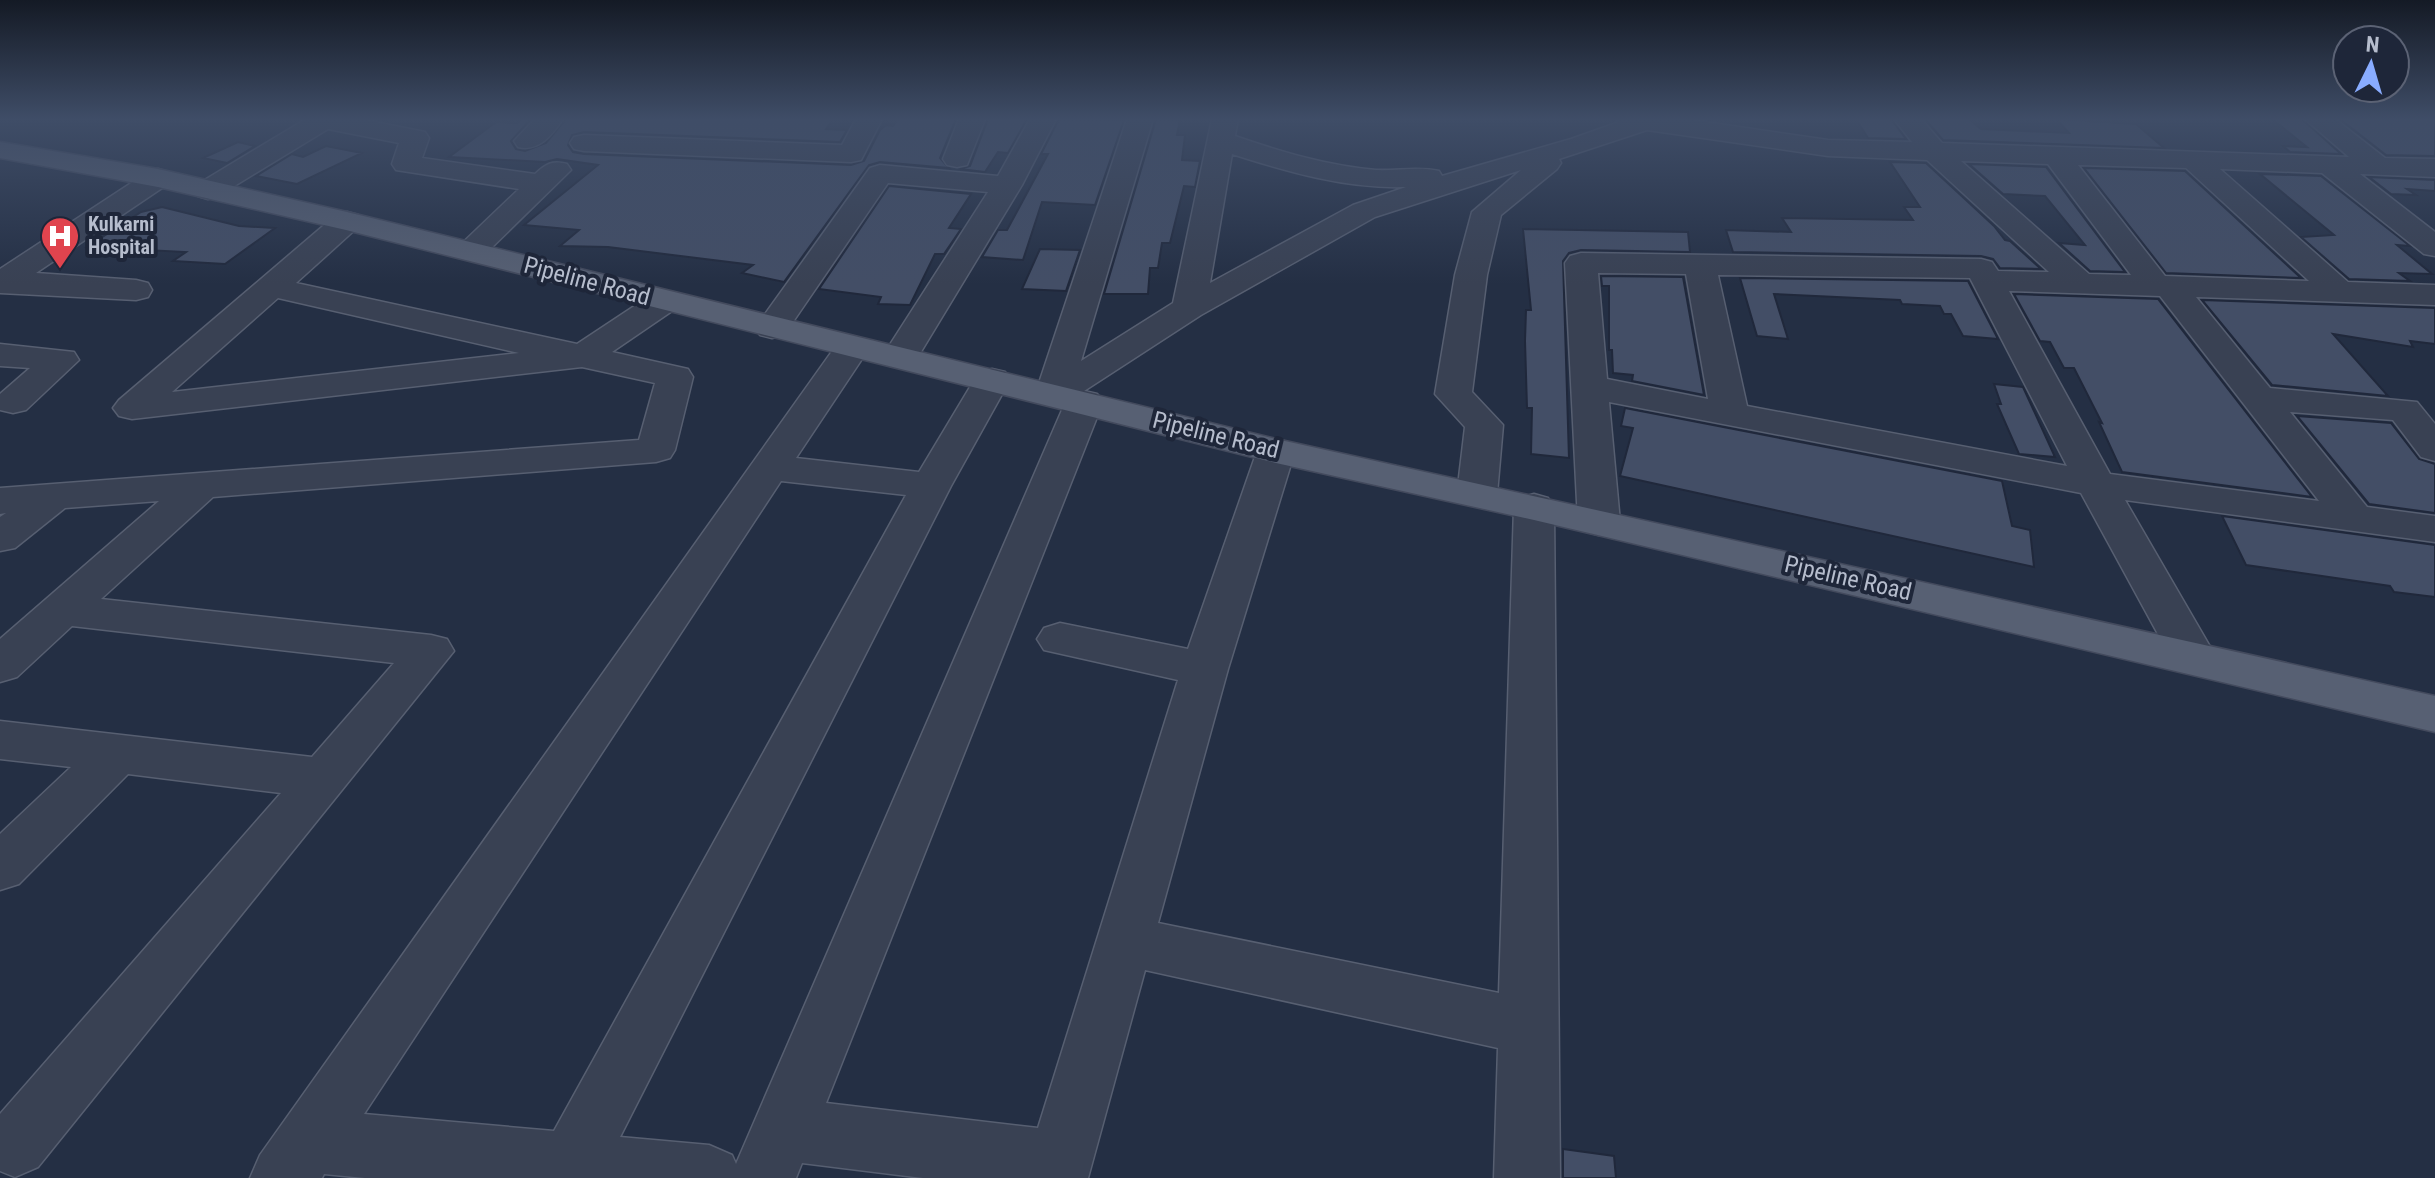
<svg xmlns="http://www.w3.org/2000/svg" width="2435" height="1178" font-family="'Roboto Condensed',sans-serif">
<rect width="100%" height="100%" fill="#242f44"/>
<path fill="#434e66" stroke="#20283b" stroke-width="2" d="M522,119H531L511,141L516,149L525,151L546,143L566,119H833L826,129L847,130L840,142L584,132L572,135L568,145L573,152L584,154L851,165L864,161L880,130L886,125L893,126L898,119H956L940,158L949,168L880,162L869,165L784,282L742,273L753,265L608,247L560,246L579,230L524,225L598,165L557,159L545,162L449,157L496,122L517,123Z
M988,119H1027L1008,153L998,152L985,172L960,169L970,166Z
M1059,119L1124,120L1095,205L1042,202L1023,260L982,257L998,230H1007L1048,154H1041Z
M1156,119L1180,120L1177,135H1185L1182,160L1200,161L1195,187L1184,186L1170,243H1162L1158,268H1150L1148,294H1104Z
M1856,119H1891L1906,139L1868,138Z
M1925,119H1969L1981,129L2069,133L2056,119L2136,124L2164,148L1943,140Z
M2272,119H2302L2341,154L2290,152L2283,146L2307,147Z
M2340,119H2435V156L2386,155Z
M238,142L255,146L227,163L203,158Z
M326,146L362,153L297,184L256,176L292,154L303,157Z
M1890,162L1926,163L1994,226L2005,240L2010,241L2041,269L2000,268L1993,259L1981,256L1733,252L1726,230L1791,232L1782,218L1913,220L1904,207H1920Z
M1969,164L2046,167L2125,272L2090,271L2059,243L2085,245L2045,196L2003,194Z
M2084,168L2185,171L2301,278L2166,273Z
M2260,174L2321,176L2410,246L2397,245L2432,274L2399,273L2410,281L2349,279L2301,237L2334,235Z
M2369,177L2435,180V191L2407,189L2416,195L2391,194Z
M889,186L971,194L949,228L961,229L944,254H935L910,305L878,304L881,297L819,289Z
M162,207L239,226L275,228L225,264L173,261L186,252L87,247L141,212Z
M1523,229L1688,232L1690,252L1581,250L1569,253L1563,261L1569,458L1531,454L1532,408H1527L1525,341L1526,310H1531Z
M1040,249L1080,250L1066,291L1022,289Z
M1601,276L1683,277L1704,395L1632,381L1633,375L1613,373L1612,350H1609V286H1602Z
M1740,278L1968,281L1998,339L1963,336L1951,314H1944L1940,306L1902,304L1900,300L1774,294L1788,339L1757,336Z
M2014,294L2158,299L2312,497L2122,472L2099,422L2102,423L2074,368H2064L2050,342L2040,341Z
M2202,300L2435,308V344L2410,341L2413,347L2333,334L2388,396L2272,385Z
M1994,384L2023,387L2055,457L2019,454L1997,404H2001Z
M1625,408L2002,481L2012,526L2030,530L2034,567L1620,476L1633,428L1621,426Z
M2297,416L2391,423L2419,459L2435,464V513L2369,504Z
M2222,516L2435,545V597L2394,592L2390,586L2246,565Z
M1563,1149L1614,1156L1616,1178H1563Z"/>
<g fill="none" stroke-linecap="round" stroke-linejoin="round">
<g stroke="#575f71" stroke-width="3">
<path id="minor" d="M306,119H360L425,132L429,138L422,158L535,174C546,164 552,160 567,164L571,170L482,257L471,259L460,257L455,250L519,189L396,170L392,164L399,143L328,129L218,196L208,199L198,196L193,190L198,184Z
M535,119H563C552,135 539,152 518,147L514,141Z
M856,119H882L861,160L851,162L584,151L574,149L570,143L574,137L584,135L842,145Z
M959,119H985L967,165L957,167L947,165L943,159Z
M1030,119H1056L1022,185L913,365L900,368L887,365L882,357L988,192L888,183L784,335L772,338L760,335L755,328L870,168L880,165L998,176Z
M1127,119H1153L1081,361L1173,303L1212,119H1238L1235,136C1281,152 1328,166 1376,170C1397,171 1419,166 1439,171L1442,176L1571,139L1619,122L1617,119H1685L1828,140L1912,142L1894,119H1921L1942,143L2349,157L2305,119H2335L2385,158L2435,159V177L2360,174L2435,232V256L2424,254L2322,173L2220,169L2348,282L2435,285V305L2196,297L2270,388L2417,402L2435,424V461L2421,457L2393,420L2290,412L2367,507L2435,516V542L2125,500L2216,657L2209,669L2193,673L2177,669L2081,493L1609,402L1620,522L1614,531L1599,535L1584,531L1578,522L1565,263L1570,256L1581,253L1981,259L1992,262L1998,271L2049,272L1927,160L1828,156L1647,130L1559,159L1561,163L1557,169L1501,215L1487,275L1472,392L1503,425L1497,494L1491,503L1477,506L1463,503L1457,494L1465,427L1435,394L1455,275L1472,212L1521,170L1375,217L1201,315L1084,391L1097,394L1103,402L826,1103L1038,1128L1178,680L1044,650L1037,639L1044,628L1060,623L1188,649L1257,451L1262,443L1276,439L1290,443L1295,451L1228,669L1158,923L1499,993L1514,507L1520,498L1534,494L1548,498L1554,507L1560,1178H1494L1498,1048L1145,970L1088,1178H923L802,1163L796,1178H365L324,1174L322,1178H250L260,1155L840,340L852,336L864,340L870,347L796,458L919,472L979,372L992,369L1005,372L1010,380L951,486L620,1137L709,1145L732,1155L736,1164L1065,403L1053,406L1040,403L1035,395ZM1232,154C1288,172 1347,189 1406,187L1353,205L1210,283ZM1961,161L2048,164L2131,275L2089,274ZM2078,165L2186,168L2309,281L2165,276ZM1598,273L1686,274L1708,399L1607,379ZM1718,275L1970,278L2067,466L1747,406ZM2009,291L2160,296L2319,501L2110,474ZM781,481L906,495L554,1131L364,1114Z
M158,169L168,172L172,178L168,184L36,273L136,280L148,283L152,290L148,297L136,300L0,293V269L148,172Z
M347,212L358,215L362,221L358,227L296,283L577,344L651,295L663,292L675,295L680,302L675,309L612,352L688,369L693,377L675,450L670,458L656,462L213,497L101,599L431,635L447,639L454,651L38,1167L15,1177L0,1171V1114L281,793L128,774L19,884L0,890V834L71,767L0,759V721L312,757L394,663L72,626L17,677L0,682V639L159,501L65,508L15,548L0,551V517L6,513L0,514V488L639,440L655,383L582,367L132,419L119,416L113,408L119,400L336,215ZM278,298L519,353L172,392Z
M0,344L74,352L79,360L26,410L13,413L0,410V394L30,368L0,366Z"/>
</g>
<g stroke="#434a5d" stroke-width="3">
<path id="major" d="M0,142L158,169L347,212L1276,439L2435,696V732L1534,520L1276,463L346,230L158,187L0,158Z"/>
</g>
<use href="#minor" fill="#394153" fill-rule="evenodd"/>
<use href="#major" fill="#576073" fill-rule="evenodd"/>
</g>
<linearGradient id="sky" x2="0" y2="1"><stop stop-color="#141a25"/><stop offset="0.42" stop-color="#3f4d67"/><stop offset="1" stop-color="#3f4d67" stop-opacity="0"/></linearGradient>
<rect width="2435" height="284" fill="url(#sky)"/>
<defs>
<g id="hospital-pin" transform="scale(2)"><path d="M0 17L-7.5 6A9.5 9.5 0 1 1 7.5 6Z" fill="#e0444e" stroke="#1e2639"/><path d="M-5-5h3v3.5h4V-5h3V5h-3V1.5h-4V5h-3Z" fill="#fff"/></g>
</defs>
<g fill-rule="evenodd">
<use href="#hospital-pin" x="60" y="236"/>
</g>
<g text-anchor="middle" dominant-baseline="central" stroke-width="8" stroke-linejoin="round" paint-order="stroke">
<g font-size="20" font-weight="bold" fill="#b6bdcd" stroke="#1e2639" text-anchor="start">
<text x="88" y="224">Kulkarni<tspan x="88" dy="23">Hospital</tspan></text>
</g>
<g font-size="24" fill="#b6bdcd" stroke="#1e2639">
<text transform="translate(587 281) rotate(15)">Pipeline Road</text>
<text transform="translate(1216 435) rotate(14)">Pipeline Road</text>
<text transform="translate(1848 578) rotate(13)">Pipeline Road</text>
</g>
</g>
<g transform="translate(2371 64) rotate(5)"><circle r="38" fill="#1e2639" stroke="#5b6274" stroke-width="2"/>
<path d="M0-6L14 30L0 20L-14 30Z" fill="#89acff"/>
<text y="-12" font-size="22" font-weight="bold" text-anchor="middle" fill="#b6bdcd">N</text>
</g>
</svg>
